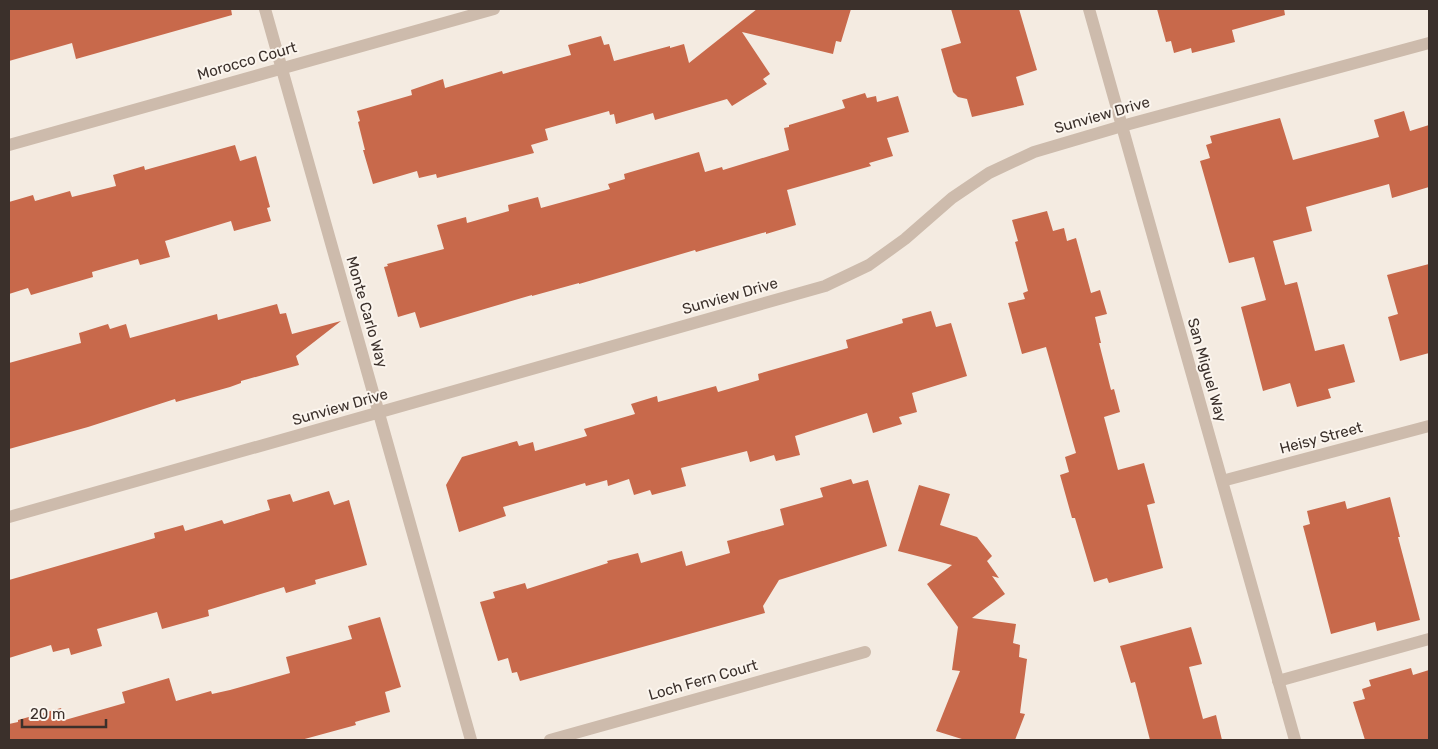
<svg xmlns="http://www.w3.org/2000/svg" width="1438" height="749" font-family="Rubik,sans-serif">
<rect width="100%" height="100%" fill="#f4ebe1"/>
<path fill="#c8694b" d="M9,9H231L232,15L76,59L72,43L9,61Z
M757,9H851L841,42L836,41L833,54L742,32L770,74L763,79L767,84L732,106L727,99L655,120L653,113L616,124L614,114L610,115L609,111L545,129L548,140L531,145L534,153L437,178L436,174L419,178L417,171L373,184L363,150H365L358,122L360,121L357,111L412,95L411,90L443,79L445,88L502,71L503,74L571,55L568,45L601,36L604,45L609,44L614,61L670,46V48L684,44L689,63Z
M951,9H1019L1037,70L1016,77L1024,105L972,117L967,99L958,97L953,92L941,49L961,43Z
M1157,9H1284L1285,15L1232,30L1235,42L1192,53L1191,48L1174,53L1171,41L1166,42Z
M865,93L867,98L876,96L877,102L898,96L909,132L887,138L893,156L869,163L871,166L787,190L796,225L766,234V232L696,252L695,250L579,284V283L532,296V295L420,328L415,312L398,317L384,267L388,266L387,264L444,249L437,225L466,217L467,223L509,211L508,205L538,197L541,208L610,189L608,184L625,179L624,174L699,152L705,172L722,167L723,170L789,150L784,128L789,127V125L845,108L842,100Z
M1404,111L1410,131L1429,125V187L1392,198L1389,184L1306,207L1312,231L1273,241L1285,285L1297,282L1315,351L1344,344L1355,382L1328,389L1331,398L1297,407L1290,383L1263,391L1241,307L1266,300L1254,257L1229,263L1200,161L1210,158L1206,145L1212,143L1210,136L1280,118L1293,160L1379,137L1374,120Z
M235,145L240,161L256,156L270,207L267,208L271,221L234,231L231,221L165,241L170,257L140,265L138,259L92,272L93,277L31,295L28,288L9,294V202L33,195L35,201L70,191L72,197L116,186L113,175L144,166L145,170Z
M1047,211L1053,231L1064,228L1067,241L1076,238L1091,293L1100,290L1107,314L1095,317L1101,343H1099L1111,390L1114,389L1120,412L1104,417L1118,470L1144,463L1155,503L1147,505L1163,568L1109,583L1107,578L1094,582L1075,518H1072L1060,475L1069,472L1065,457L1076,453L1046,347L1022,354L1008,303L1025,299L1023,293L1028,291L1015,242L1018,241L1012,220Z
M1429,264V353L1400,361L1388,317L1398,314L1387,275Z
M277,304L280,314L286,313L292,334L341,321L296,356L299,365L241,381V383L230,387L176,402L175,399L88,427L9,449V363L81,343L79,333L108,324L110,329L126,324L130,338L217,314L218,320Z
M931,311L936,327L951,323L967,376L912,393L917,412L899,417L902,424L873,433L867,413L795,436L800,455L776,461L774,455L750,462L747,451L681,468L686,486L652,495L650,490L634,495L629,479L608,486L607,480L586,486L585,483L503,507L506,516L459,532L446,485L462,457L517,441L519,446L533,442L535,451L587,436L584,429L635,414L631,404L657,396L658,402L716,386L718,392L759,380L758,374L848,348L846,340L903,323L902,319Z
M851,479L853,484L868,480L887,546L779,580L763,606L765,613L520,681L517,672L512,673L508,658L498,661L480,602L495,598L493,592L525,583L527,589L608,563L607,561L638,553L641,563L682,551L686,566L730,553L727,541L784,525L780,509L823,497L820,488Z
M919,485L950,494L940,525L977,537L992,556L987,561L999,578L992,576L1005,594L972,618L1016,624L1013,643L1020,645L1019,657L1027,659L1020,713L1025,714L1015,740H965L936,731L960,671L952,670L958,627L927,584L952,565L898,551Z
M329,491L334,505L349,500L367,565L315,580L316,584L286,593L284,587L208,610L209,616L162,629L157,612L97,629L102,646L71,655L69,648L53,652L51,645L9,658V580L155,538L154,533L183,525L185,531L222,520L224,524L270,510L267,500L290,494L293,502Z
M1390,497L1400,537H1398L1420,620L1377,631L1375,622L1331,634L1303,526L1310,524L1307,511L1345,501L1347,509Z
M380,617L401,687L385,692L390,712L355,722L356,725L301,740H9V724L18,722V720L61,708L65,720L125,703L122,692L169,678L176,701L211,691L212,694L230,690L290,673L286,657L352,639L348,626Z
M1191,627L1202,664L1189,667L1203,719L1216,715L1222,740H1150L1135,682L1131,683L1120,646Z
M1411,668L1413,675L1429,670V740H1365L1353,702L1365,699L1362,689L1371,686L1369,680Z"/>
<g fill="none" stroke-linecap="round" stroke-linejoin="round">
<path stroke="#cdbbac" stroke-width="12" d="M1278,681L1429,639"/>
<path stroke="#cdbbac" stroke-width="12" d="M265,9L471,740
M1089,9L1295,740
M9,145L494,9
M1222,481L1429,426
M9,517L825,286L869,265L905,239L952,198L989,173L1034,152L1122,126L1429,43
M550,740L865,652"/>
</g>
<g text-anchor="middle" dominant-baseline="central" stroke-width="4" stroke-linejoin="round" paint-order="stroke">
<g font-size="15" fill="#3b302b" stroke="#fbf5ee">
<text transform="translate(247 61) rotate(-16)">Morocco Court</text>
<text transform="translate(1102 115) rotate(-16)">Sunview Drive</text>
<text transform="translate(730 296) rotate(-16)">Sunview Drive</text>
<text transform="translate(367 312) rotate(74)">Monte Carlo Way</text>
<text transform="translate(1207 370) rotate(74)">San Miguel Way</text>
<text transform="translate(340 407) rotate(-16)">Sunview Drive</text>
<text transform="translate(1321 438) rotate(-15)">Heisy Street</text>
<text transform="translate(703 680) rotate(-16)">Loch Fern Court</text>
</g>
</g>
<rect width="1438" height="749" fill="none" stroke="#3b302b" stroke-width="20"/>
<path d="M22 719v8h84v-8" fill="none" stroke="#3b302b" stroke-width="2.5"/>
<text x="30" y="719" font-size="15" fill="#3b302b" stroke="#fbf5ee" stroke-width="4" paint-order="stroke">20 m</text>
</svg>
